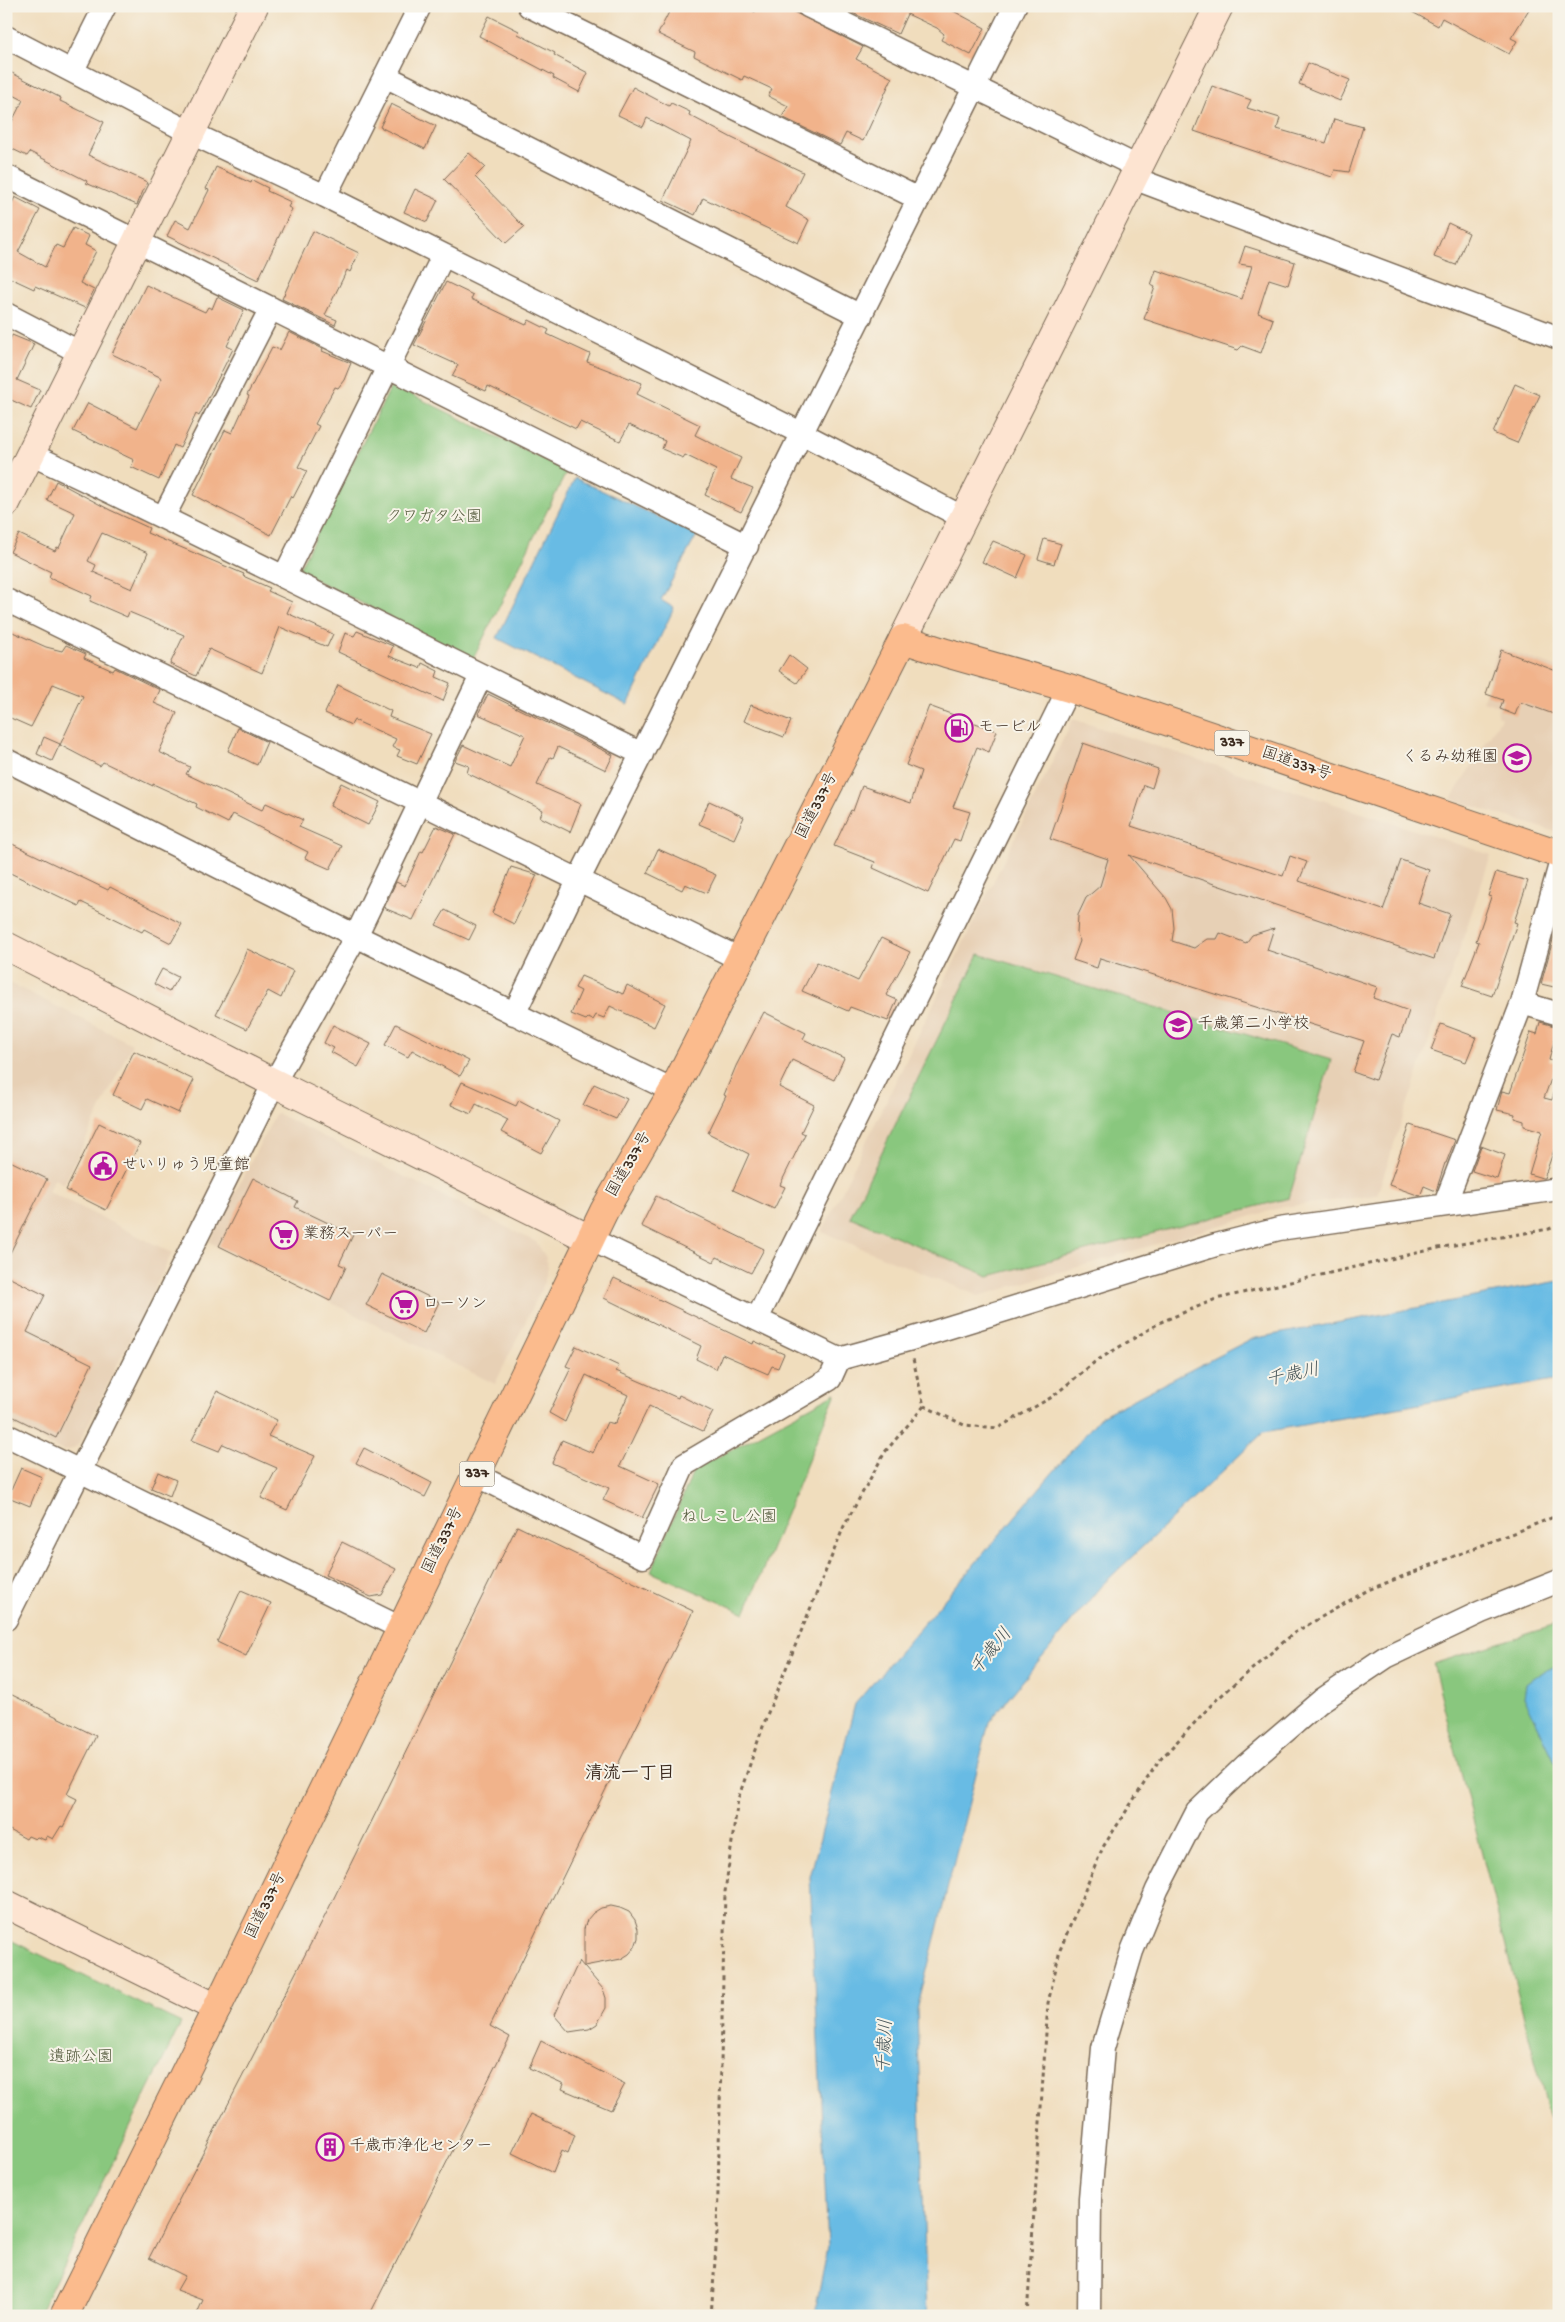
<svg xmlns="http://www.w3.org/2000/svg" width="1565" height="2322" font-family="'Gochi Hand','Klee One',sans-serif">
<rect width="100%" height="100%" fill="#f7f3e8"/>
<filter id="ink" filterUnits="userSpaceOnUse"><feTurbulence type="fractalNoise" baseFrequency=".02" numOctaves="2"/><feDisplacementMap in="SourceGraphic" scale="10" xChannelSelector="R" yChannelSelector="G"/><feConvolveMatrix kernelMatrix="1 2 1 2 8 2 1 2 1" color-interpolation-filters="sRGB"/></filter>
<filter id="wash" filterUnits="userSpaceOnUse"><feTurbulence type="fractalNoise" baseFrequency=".0096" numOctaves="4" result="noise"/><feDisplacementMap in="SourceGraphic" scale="20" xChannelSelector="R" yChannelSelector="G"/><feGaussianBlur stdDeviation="1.12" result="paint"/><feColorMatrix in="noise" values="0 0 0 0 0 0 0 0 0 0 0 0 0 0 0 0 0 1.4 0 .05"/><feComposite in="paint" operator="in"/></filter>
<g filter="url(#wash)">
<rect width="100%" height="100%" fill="#f0ddbd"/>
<path fill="#e7d0b5" d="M1498,647L1559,668V833L1451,799L1501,718L1497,715L1498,706L1483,701Z
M1073,719L1491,855L1377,1195L1283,1207L979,1296L822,1232Z
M6,981L132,1044L64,1184L54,1179L48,1191L172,1253L78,1445L72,1449L63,1451L6,1422Z
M276,1113L536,1242L545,1256L548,1267L544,1283L495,1384L209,1242Z"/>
<path fill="#89c77e" stroke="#62784e" d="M392,385L567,471L473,659L298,571Z
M979,954L1331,1060L1289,1198L989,1276L850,1217Z
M836,1393L745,1613L651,1572L694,1470Z
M1559,1624V2153L1433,1664Z
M6,1938L181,2023L38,2316H6Z"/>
<path fill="#68bbe4" stroke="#527281" d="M575,478L697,535L661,600L674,608L628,705L497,638Z
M1559,1281V1379L1264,1432L1101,1586L989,1722L917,2010L927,2316H814L828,2246L810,1877L855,1704L1101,1416L1251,1339Z
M1559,1664V1770L1524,1697L1526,1684L1546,1669Z"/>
<g id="blocks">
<path fill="#f1b38b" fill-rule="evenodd" d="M672,6H745L755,12L758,6H782L863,47L856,59L892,78L863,141L846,133L840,145L782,117L788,106L768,96L772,89L744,76L742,80L694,56L695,52L658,34Z
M843,6H944L985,28L971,55L941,40L944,34L937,28L907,14L898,34L846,10L847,8Z
M1401,6H1531L1511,38L1517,41L1509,54L1442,18L1438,26Z
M489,16L519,31L518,34L555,53L554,55L588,73L579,92L553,78L554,76L479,36Z
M1308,63L1350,80L1340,101L1299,84Z
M6,70L61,98L60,101L104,122L88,155L147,182L137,205L86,183L87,181L30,152L27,156L6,146V133L23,100L6,91Z
M1212,86L1251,100L1247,108L1280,118L1277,129L1326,143L1334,119L1363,127L1349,172L1335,170L1332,177L1194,131Z
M633,87L669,106L671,103L690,112L689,115L732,138L803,172L786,207L809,220L798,243L703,198L695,215L663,200L691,141L647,118L643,127L618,115Z
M391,104L436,126L425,149L380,127Z
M469,153L485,167L475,177L524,227L506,243L444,179Z
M216,167L251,183L252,180L268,188L267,191L291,202L288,207L292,209L258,280L167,236L175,220L190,228L209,190L206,189Z
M415,189L438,200L427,222L404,212Z
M15,197L40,210L18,252L45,267L56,245L63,248L73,228L89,236L85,245L96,251L80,283L94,290L85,308L35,286L34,289L6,276V215Z
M1448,223L1469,233L1456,265L1434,257Z
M313,231L359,253L350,272L347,270L325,315L337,320L335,325L282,299Z
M1245,246L1295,262L1288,285L1269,279L1258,313L1273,319L1261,353L1242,346L1238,350L1144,319L1155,287L1151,285L1156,270L1242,299L1252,266L1239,264Z
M446,282L473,295L471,299L526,325L529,320L549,330L547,334L590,354L587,362L642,383L637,394L700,425L695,435L741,458L731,479L753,488L741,512L705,495L716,470L685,455L683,458L662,449L665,441L629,425L620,441L580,422L576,429L488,386L486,391L452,376L458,365L414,345Z
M146,285L205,312L208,307L212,309L217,297L244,310L227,346L233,349L199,416L196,414L180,448L174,445L159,480L131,467L134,460L73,431L88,403L137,428L162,378L112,354Z
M289,332L323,349L322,351L351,363L344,380L338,388L335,387L315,424L319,426L298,467L307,471L293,498L291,496L271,535L193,495L225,430L232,433L249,396L247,395L272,347L280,350Z
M12,335L34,344L17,380L40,390L31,409L9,399L6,405V349Z
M1515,384L1540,395L1517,443L1493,433Z
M56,481L110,510L149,528L147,533L244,574L243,576L270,588L268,591L292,602L287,613L333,634L327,647L280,627L262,673L209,649L196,676L170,664L184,635L129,612L127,617L90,601L92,596L49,577L51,572L10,552L19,534L55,551L57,547L59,548L75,513L47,500ZM102,533L148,553L132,589L93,572L96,565L88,561Z
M1044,539L1061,544L1054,564L1038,559Z
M993,541L1027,555L1017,578L982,562Z
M6,629L46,647L62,651L66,645L86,654L84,658L113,671L115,668L160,690L154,703L177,713L159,752L190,767L186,774L262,810L266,803L303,820L299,827L342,846L330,869L305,858L308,852L233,814L228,823L196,807L197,804L153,784V786L103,762L100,766L60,745L83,696L53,684L31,727L6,716Z
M357,631L393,646L389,656L420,668L422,663L438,671L436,677L450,683L443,701L338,652L345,633L354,636Z
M1501,650L1559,672V716L1520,702L1515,715L1500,709L1503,700L1486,694Z
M789,655L807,669L797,683L779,671Z
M338,685L391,711L389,717L431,734L417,764L397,756L400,750L392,747L396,739L354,720L351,725L325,713Z
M488,694L613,755L606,770L558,747L553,758L550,757L537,785L581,804L570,832L540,817L543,810L467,773L469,766L455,761L463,745L510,767L525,735L478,714Z
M751,705L791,721L784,737L744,721Z
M929,706L997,731L989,752L977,747L953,807L970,812L960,841L954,839L928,893L873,868L875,862L834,846L851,810L853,811L862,786L911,803L921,771L906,765Z
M238,728L267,742L257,765L228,751Z
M44,737L60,744L52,761L37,754Z
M1083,743L1158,769L1152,788L1144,785L1131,826L1283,876L1290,856L1307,862L1299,881L1383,910L1401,860L1429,870L1418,903L1450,914L1434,959L1129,855L1166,898L1172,909L1174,928L1172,941L1194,948L1207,939H1217L1220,933L1246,943L1252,935L1274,928L1267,950L1377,987L1373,998L1409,1011L1400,1037L1392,1034L1375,1080L1353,1072L1364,1041L1100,958L1097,968L1073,960L1080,941L1077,934L1078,915L1086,898L1100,886L1108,859L1050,839Z
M341,783L380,802L368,825L330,806Z
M709,801L744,817L734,839L699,824Z
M436,826L455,834L413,920L384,908L396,882L405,886L421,851L423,852Z
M6,841L108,890L110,887L182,924L171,943L144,929L142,932L81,902L79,906L6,871Z
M658,849L716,875L707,893L685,884L682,890L647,873Z
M511,867L537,875L514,924L492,913Z
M1496,872L1528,881L1514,922L1517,923L1492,996L1462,986L1479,942L1476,941L1491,897L1488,896Z
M445,910L476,926L469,940L436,925Z
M1557,925L1559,926V964L1554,987L1541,984Z
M881,938L910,952L886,995L897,1000L888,1021L850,1007L848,1011L802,991L817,962L858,981Z
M247,949L293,971L281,998L268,991L247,1029L216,1014L238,972Z
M162,969L178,977L169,992L154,984Z
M581,976L623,994L627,985L665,1004L654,1027L610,1006L604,1018L596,1015L593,1020L588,1018L586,1020L571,1014L581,991L575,988Z
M764,1012L806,1033L803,1039L844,1058L834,1080L792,1060L779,1087L814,1105L801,1132L805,1134L780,1185L785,1187L774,1209L733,1190L749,1154L708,1133L726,1096L724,1095L736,1066Z
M1540,1022L1558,1027L1549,1060L1557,1063L1544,1098L1552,1100L1555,1090L1559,1091V1136L1544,1178H1542L1529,1174L1542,1131L1524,1126V1121L1514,1118L1515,1114L1497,1110L1502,1091L1510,1093L1531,1032L1537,1034Z
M396,1024L469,1061L460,1076L412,1050L408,1057L385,1045Z
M1441,1024L1476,1037L1466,1062L1431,1050Z
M333,1025L371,1044L358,1067L331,1052L334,1048L324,1043Z
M134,1051L194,1080L178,1113L147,1099L142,1109L113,1095Z
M462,1082L516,1106L519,1100L559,1121L541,1153L501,1132L508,1120L476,1104L471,1114L451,1105Z
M594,1084L627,1099L616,1119L583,1105Z
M99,1123L140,1143L106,1210L66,1190Z
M1410,1125L1455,1140L1446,1163H1445L1436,1191L1424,1186L1420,1196L1389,1185Z
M1481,1146L1505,1155L1497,1179L1472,1171Z
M6,1159L47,1179L6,1261Z
M253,1178L298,1201L295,1207L353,1235L339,1264L346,1267L330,1301L219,1246Z
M656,1196L764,1249L751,1273L717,1257L714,1262L641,1226Z
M382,1274L439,1302L424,1333L366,1305Z
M6,1276L45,1295L27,1332L92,1364L56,1438L6,1413Z
M614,1278L753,1344L754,1341L784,1354L778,1368L772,1366L768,1374L722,1354L716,1369L696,1359L701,1346L604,1298Z
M576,1346L619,1366L616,1371L678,1398L679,1395L713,1412L703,1431L649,1406L620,1466L659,1484L642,1518L603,1500L609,1488L552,1463L562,1440L593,1453L607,1422L615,1424L628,1395L586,1375L565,1422L549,1413L571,1368L566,1366Z
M217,1391L277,1420L268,1436L315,1456L287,1510L261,1498L277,1468L223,1444L219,1451L192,1440Z
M364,1448L432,1483L425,1497L356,1463Z
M21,1468L42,1477L30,1506L8,1497Z
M158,1472L176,1480L170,1496L151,1488Z
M517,1526L693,1611L490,2026L510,2037L369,2316H196L203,2300L177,2290L185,2276L149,2258L327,1912Z
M342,1542L396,1569L382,1595L371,1597L325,1575Z
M241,1590L271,1603L246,1656L217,1642Z
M6,1692L96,1736L67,1794L77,1799L63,1827L61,1826L53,1839L47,1836L45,1840L37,1837L35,1839L28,1836L26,1839L6,1828Z
M611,1906L620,1908L629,1912L635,1920L638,1929V1938L635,1947L629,1954L621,1959L584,1966V1929L587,1920L593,1913L601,1908Z
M579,1961L603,1989L606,1998V2008L597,2024L589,2029L569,2032L554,2015Z
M541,2041L625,2084L611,2110L562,2089L564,2084L529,2068Z
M531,2114L575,2135L568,2153L562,2150L553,2173L512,2153Z"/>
</g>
</g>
<g filter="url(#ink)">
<use href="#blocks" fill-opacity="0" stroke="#7a6956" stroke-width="1"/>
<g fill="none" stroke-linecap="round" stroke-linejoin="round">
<g stroke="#7a6956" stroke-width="25">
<path id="street" d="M529,6L919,199
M808,6L1138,167
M6,37L191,133L325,196L803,434L964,518
M73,70L105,6
M385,76L861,316
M6,176L747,546
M1133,178L1559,338
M325,196L420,6
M6,314L81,353
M30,454C236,550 437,655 642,754
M164,516L271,308
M284,577L443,256
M6,600L740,959
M6,760L356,936L673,1091
M1522,1003L1559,1014
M514,1014L578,881L1015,6
M1445,1204L1522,1003L1559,868
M590,1239L839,1359L908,1340L1216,1245L1279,1229L1559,1189
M757,1319L1069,688
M6,1435L401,1628
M476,1475L643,1557L684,1465L830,1379L839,1359
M6,1619L274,1083L356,936L481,676
M1089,2316L1090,2198L1103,2048L1132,1951L1157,1890L1197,1812L1246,1765L1322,1700L1386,1657L1481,1612L1559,1581"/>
</g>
<g stroke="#7a6956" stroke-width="30">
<path id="secondary" d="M6,503L254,6
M903,639L1219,6
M6,946L274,1083L590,1239
M6,1904L217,2008"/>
</g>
<g stroke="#7a6956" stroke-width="30">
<path id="highway" d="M64,2316L217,2008L604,1211L673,1091L903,639L946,653L1069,688L1559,854"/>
</g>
<path stroke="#7a6956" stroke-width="3" stroke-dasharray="4 4" stroke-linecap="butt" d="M924,1406L964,1425L998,1428L1052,1397L1096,1361L1161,1322L1216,1299L1443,1247L1549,1229L1559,1225
M711,2316L717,2233L725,1892L738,1799L767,1715L844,1526L885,1452L924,1406L913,1359
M1027,2316L1048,2003L1060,1950L1103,1847L1158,1762L1215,1701L1294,1633L1368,1590L1559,1515"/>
<use href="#street" stroke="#fff" stroke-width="22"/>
<use href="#secondary" stroke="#fde4d1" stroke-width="28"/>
<use href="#highway" stroke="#fbbb8d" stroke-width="28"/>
</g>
</g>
<defs>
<g id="fuel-ring" transform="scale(1.4375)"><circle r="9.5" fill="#f7f3e8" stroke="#b5179e" stroke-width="1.5"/><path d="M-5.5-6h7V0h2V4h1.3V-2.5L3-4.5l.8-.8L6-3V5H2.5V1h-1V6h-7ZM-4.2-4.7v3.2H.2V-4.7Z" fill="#b5179e"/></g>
<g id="school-ring" transform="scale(1.4375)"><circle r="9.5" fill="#f7f3e8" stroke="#b5179e" stroke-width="1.5"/><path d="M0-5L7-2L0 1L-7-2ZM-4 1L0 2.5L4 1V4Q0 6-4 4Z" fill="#b5179e"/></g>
<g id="civic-ring" transform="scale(1.4375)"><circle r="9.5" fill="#f7f3e8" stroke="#b5179e" stroke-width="1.5"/><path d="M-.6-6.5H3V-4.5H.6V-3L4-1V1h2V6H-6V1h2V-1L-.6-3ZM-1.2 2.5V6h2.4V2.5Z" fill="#b5179e"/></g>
<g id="supermarket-ring" transform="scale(1.4375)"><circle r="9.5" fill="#f7f3e8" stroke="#b5179e" stroke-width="1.5"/><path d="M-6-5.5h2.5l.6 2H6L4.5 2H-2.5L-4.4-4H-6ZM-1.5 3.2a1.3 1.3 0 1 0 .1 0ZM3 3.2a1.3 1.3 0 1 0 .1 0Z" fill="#b5179e"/></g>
<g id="building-ring" transform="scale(1.4375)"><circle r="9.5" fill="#f7f3e8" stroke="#b5179e" stroke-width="1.5"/><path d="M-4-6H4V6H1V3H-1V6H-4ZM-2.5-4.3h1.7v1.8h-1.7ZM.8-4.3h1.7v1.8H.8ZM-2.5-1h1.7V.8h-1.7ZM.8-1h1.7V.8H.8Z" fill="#b5179e"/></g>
</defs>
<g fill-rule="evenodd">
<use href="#fuel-ring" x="959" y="728"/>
<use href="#school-ring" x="1517" y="758"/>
<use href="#school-ring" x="1178" y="1025"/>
<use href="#civic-ring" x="103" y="1166"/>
<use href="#supermarket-ring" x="284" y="1235"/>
<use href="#supermarket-ring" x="404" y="1305"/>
<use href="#building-ring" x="330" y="2147"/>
</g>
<g text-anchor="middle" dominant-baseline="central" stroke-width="4" stroke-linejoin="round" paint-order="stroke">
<g fill="#f7f3e8" stroke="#73665b" stroke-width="1">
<rect x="1214.5" y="730.5" width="35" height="25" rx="4"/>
<rect x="459.5" y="1461.5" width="35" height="25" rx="4"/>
</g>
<g font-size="15" font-weight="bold" fill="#3b2a1e">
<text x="1232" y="743">337</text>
<text x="477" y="1474">337</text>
</g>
<g font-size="16" fill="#52593b" stroke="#f7f3e8">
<text x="434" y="518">クワガタ公園</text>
<text x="729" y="1518">ねしこし公園</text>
<text x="81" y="2058">遺跡公園</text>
</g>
<g font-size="16" fill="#3b2a1e" stroke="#f7f3e8" text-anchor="start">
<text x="978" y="728">モービル</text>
<text x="1498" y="758" text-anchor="end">くるみ幼稚園</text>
<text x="1197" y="1025">千歳第二小学校</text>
<text x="122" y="1166">せいりゅう児童館</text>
<text x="303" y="1235">業務スーパー</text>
<text x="423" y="1305">ローソン</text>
<text x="349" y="2147">千歳市浄化センター</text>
</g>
<g font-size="16" fill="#3b2a1e" stroke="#f7f3e8">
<text transform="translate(1296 765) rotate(19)">国道337号</text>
<text transform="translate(818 806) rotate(-63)">国道337号</text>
<text transform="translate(630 1165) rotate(-60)">国道337号</text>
<text transform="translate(444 1541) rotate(-64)">国道337号</text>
<text transform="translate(267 1906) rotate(-64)">国道337号</text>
</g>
<g font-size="18" font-style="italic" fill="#485659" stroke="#f7f3e8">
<text transform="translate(1293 1376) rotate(-12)">千歳川</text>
<text transform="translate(992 1652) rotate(-51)">千歳川</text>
<text transform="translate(886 2046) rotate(-87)">千歳川</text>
</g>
<g font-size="18" font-weight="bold" fill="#3b2a1e" stroke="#f7f3e8">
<text x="630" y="1774">清流一丁目</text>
</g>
</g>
<rect width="1565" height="2322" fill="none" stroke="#f7f3e8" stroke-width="25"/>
</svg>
